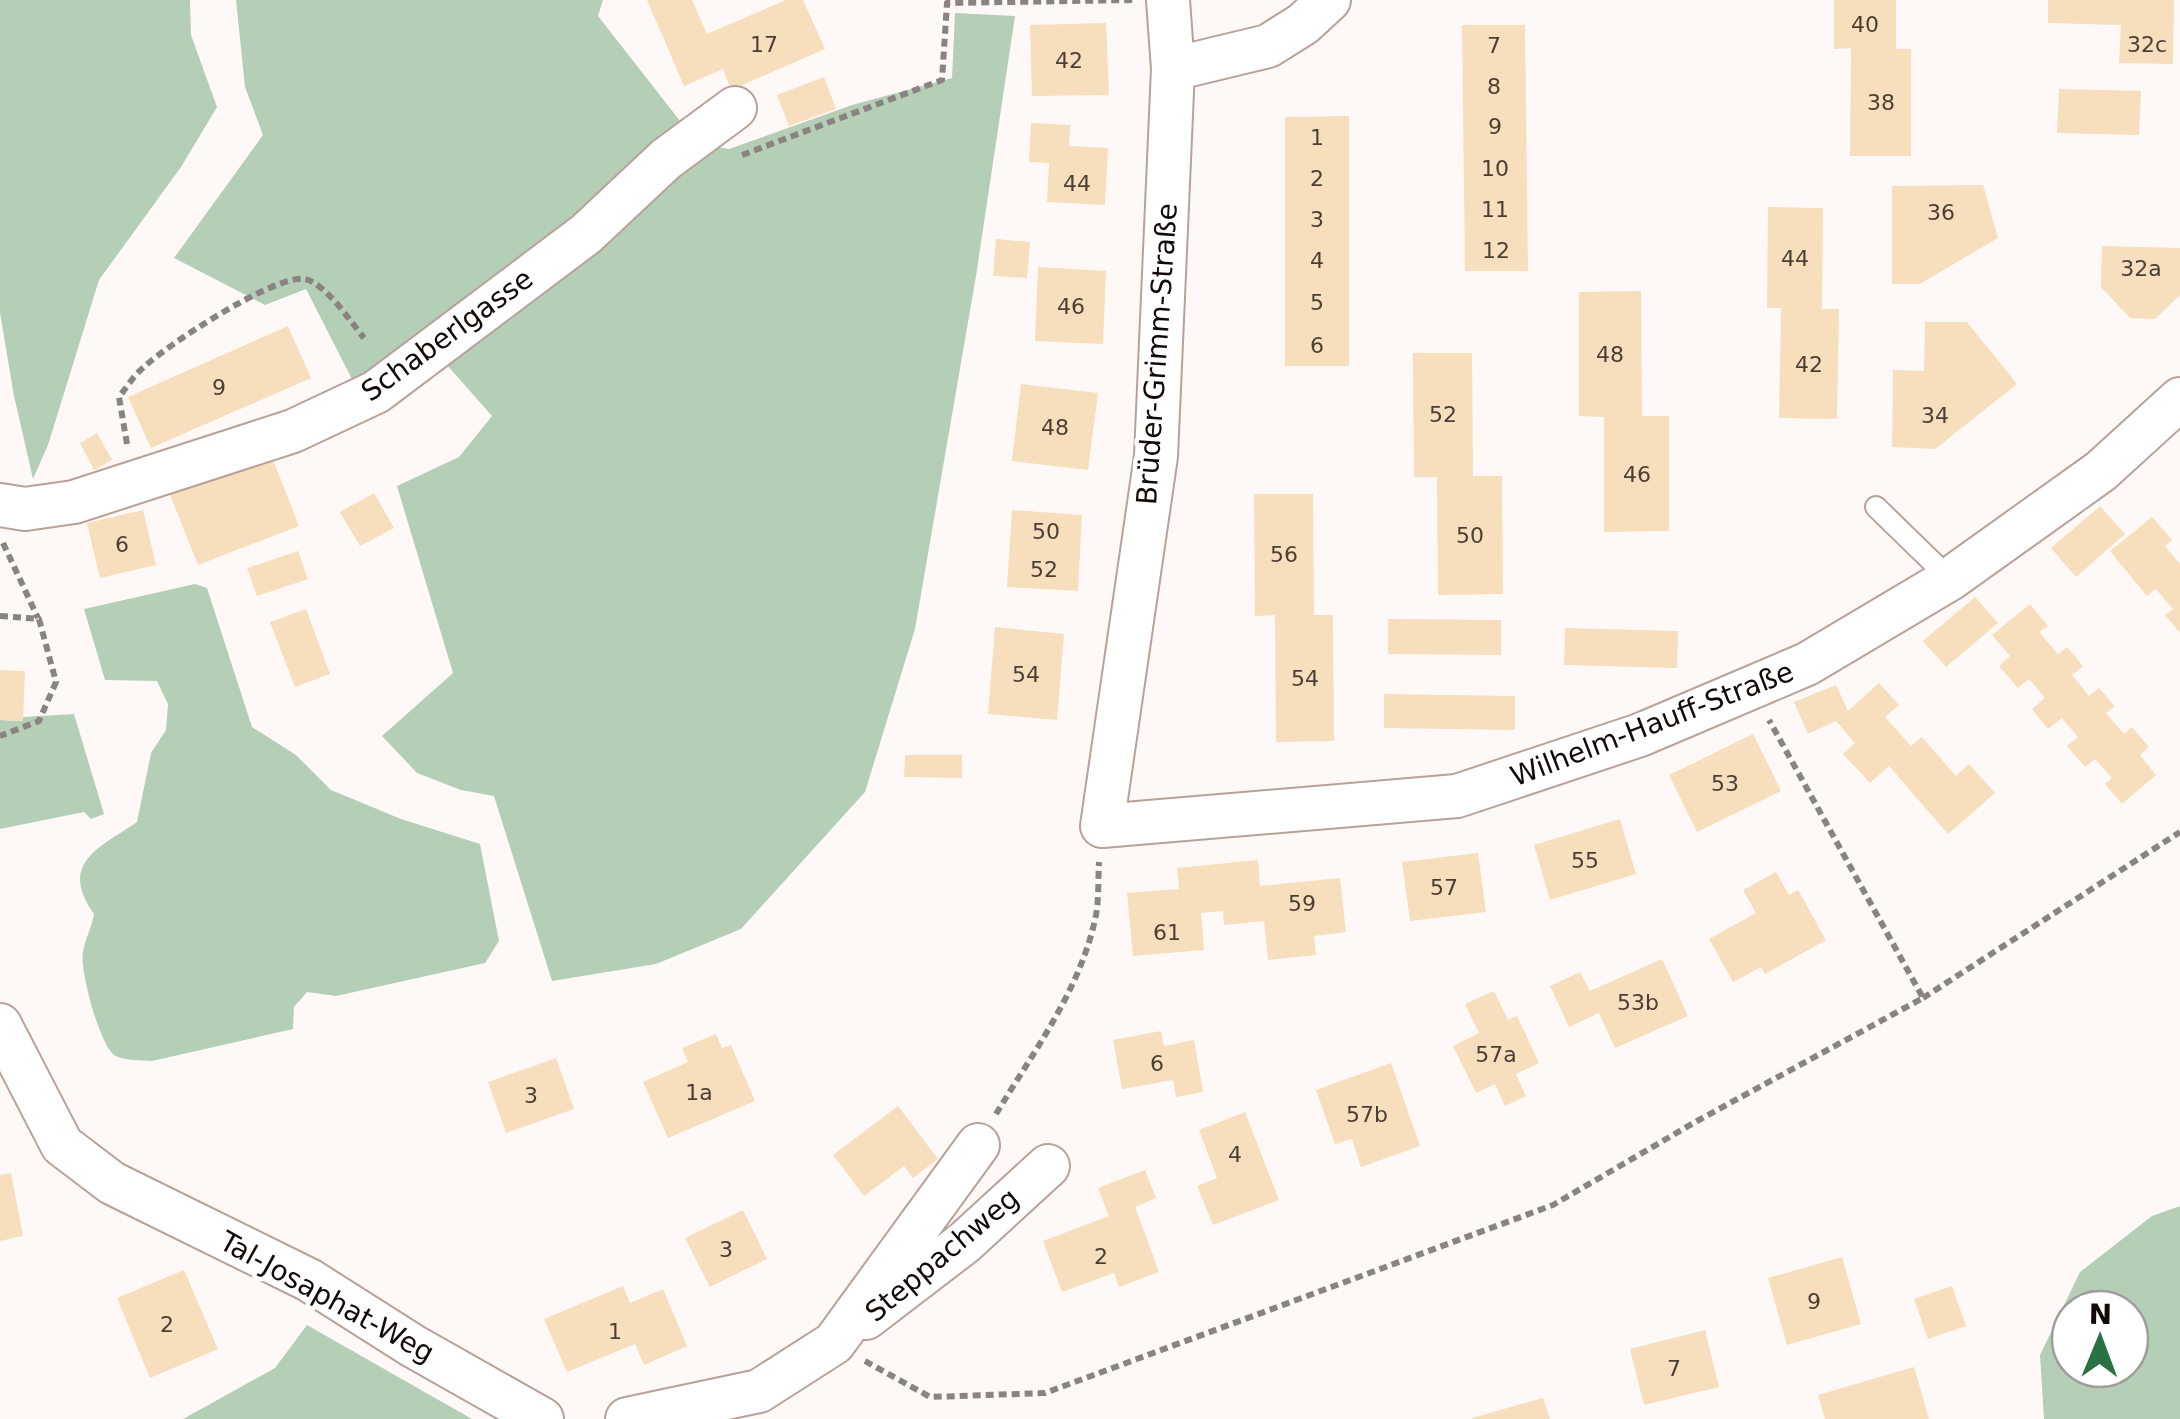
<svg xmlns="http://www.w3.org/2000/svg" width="2180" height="1419" font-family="'DejaVu Sans',sans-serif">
<rect width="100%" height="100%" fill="#fef9f7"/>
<path fill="#b4cfb5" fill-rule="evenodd" d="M0,0H190L191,35L217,107L181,167L99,280L48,445L33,479L14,396L0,313Z
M236,0H603L598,16L684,126L612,189L356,387L306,289L265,305L174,258L263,135L245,87Z
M955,13L1015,16L976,276L915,629L865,792L741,929L656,964L552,981L494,796L461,790L417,773L382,736L453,673L397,486L459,457L492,416L439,356L701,144L729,149L852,105L952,78Z
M195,584L207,588L252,727L296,755L331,790L401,819L480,844L499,941L485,963L336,996L307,992L294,1007L293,1029L152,1061C141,1060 123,1061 114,1055C100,1045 79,969 83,952C85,939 92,927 94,914C58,863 99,848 137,822L151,753L166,730L168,704L157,681L105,680L84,609Z
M74,714L104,814L91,819L84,812L0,829V720L22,721L23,717Z
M2180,1206V1419H2044L2040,1355L2080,1272L2152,1216ZM2070,1309H2130V1369H2070Z
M307,1325L472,1419H183L275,1368Z"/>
<path fill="#f7debc" d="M647,0H692L707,34L786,0H803L825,49L731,90L723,69L684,86Z
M1834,0H1896V49H1911V156H1850L1851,48L1834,49Z
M2048,0H2174L2173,64L2119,63L2121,25L2048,23Z
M1106,23L1109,95L1032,96L1030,25Z
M1462,25H1525L1528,271H1465Z
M824,77L836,109L789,126L777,95Z
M2059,89L2141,91L2139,135L2057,133Z
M1349,116V366H1285V117Z
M1031,123L1070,125L1069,146L1108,148L1105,205L1047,202L1049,163L1029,162Z
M1983,185L1998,238L1920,284H1892V186Z
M1768,207L1823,208L1822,309H1839L1837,419L1779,418L1781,308H1767Z
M996,239L1030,242L1027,278L993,276Z
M2102,246L2180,248V295L2155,319L2130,318L2101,287Z
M1038,267L1106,271L1103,344L1035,341Z
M1641,291L1642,416H1669V531L1604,532V417L1579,416V292Z
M1925,322H1967L2017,384L1935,449L1892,447L1893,370L1924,371Z
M288,326L311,378L151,448L128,397Z
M1413,353H1472L1473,476H1502L1503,594L1438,595L1437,477H1414Z
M1021,384L1098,393L1088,470L1012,461Z
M97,433L112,460L94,470L80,443Z
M268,447L299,526L198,565L167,487Z
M374,493L394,528L360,546L340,512Z
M1254,494H1313L1314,615H1333L1334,741L1276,742L1275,615L1255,616Z
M2100,506L2125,534L2076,577L2051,548Z
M143,510L156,565L100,578L87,523Z
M1012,510L1082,515L1078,591L1007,587Z
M2152,517L2172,540L2165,546L2180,564V633L2165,615L2173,609L2156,589L2147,596L2110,551Z
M298,551L308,579L257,596L247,568Z
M1975,597L1998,623L1946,667L1923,641Z
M2030,604L2048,626L2039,632L2058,654L2067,647L2083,666L2072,675L2089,696L2099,688L2115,706L2106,713L2124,734L2132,727L2149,747L2140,755L2156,775L2122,804L2105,784L2112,778L2095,759L2085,767L2067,746L2078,737L2062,718L2048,729L2032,709L2045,698L2029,679L2018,688L1999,666L2010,656L1992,635Z
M306,609L330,674L295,687L270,622Z
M1388,619L1501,620V655L1388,654Z
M995,627L1064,634L1057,720L988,714Z
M1565,628L1678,631L1677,668L1564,665Z
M0,670L25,671L23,721L0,720Z
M1879,683L1899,705L1885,717L1911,746L1922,737L1956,776L1969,764L1995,793L1948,834L1889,766L1870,783L1843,754L1855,743L1836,721L1808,734L1794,702L1836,685L1848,711Z
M1384,694L1515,696V730L1384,728Z
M1753,734L1781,791L1697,832L1669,775Z
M905,755H962V778L904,777Z
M1620,819L1636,874L1550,900L1534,845Z
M1478,853L1486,912L1410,921L1402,862Z
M1258,860L1260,886L1340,878L1346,932L1314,936L1316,955L1268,960L1264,921L1224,925L1223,911L1201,913L1204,950L1133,956L1127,893L1179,889L1177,868Z
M1776,872L1789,895L1798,890L1826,940L1765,974L1761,967L1733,982L1709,939L1756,913L1743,890Z
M1662,959L1688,1016L1615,1048L1599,1013L1569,1027L1550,986L1580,972L1590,991Z
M1494,991L1508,1020L1517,1016L1539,1063L1516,1074L1526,1096L1505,1106L1495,1084L1476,1093L1453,1046L1479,1033L1465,1004Z
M1161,1031L1164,1046L1194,1040L1203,1092L1176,1097L1173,1080L1122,1089L1113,1040Z
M716,1034L722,1048L731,1045L755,1101L668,1138L643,1082L688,1062L682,1048Z
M556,1058L574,1109L506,1133L488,1082Z
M1391,1063L1420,1146L1361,1167L1352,1139L1335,1144L1316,1090Z
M898,1106L938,1159L913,1178L904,1166L864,1196L833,1155Z
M1245,1112L1279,1200L1213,1225L1197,1186L1217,1178L1199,1130Z
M1145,1170L1156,1198L1135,1207L1159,1272L1119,1287L1114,1273L1062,1292L1043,1241L1109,1216L1098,1188Z
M11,1173L23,1236L0,1241V1175Z
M743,1210L767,1259L710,1287L685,1238Z
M1842,1257L1861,1324L1787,1345L1768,1278Z
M184,1270L218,1349L150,1378L117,1298Z
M623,1286L630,1303L663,1289L687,1346L644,1365L635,1344L567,1372L544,1319Z
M1952,1286L1966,1326L1928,1339L1914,1299Z
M1705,1330L1719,1387L1644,1405L1630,1349Z
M1914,1367L1929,1419H1825L1818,1395Z
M1543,1398L1550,1419H1472V1418Z"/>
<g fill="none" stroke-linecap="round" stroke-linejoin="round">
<g stroke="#b8a298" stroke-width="24">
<path id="service" d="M1876,507L1950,579"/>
</g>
<g stroke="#b8a298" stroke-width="46">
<path id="minor" d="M1168,0L1173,69L1156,456L1102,826L1457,796L1640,735L1807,664L1950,579L2101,471L2180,399
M1173,69L1268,46L1303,24L1329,0
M0,505L25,509L74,502L293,431L376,392L586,234L666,159L735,108
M0,1025L62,1145L112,1183L309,1280L413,1346L542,1419
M866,1318L964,1243L1048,1166
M627,1419L759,1391L834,1343L978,1145"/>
</g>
<path stroke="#8a8381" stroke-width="6" stroke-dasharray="8 5" stroke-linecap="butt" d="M742,155L942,80L947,3L1133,0
M127,444L119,397C127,387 134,375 144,367C167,345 275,274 305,279C325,283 351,322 364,338
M3,543L38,618
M0,616L39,619L56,682L39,721L0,736
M1923,998L2180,832
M996,1114C1034,1051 1081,989 1096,915C1099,898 1098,879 1099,862
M865,1361L930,1397L1045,1393L1553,1205L1697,1121L1923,998L1769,720"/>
<use href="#service" stroke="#fff" stroke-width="20"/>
<use href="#minor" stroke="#fff" stroke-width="42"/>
</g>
<g text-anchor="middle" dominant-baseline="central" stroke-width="9" stroke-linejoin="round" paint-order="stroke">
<g font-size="22" fill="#4b3f34">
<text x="1865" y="24">40</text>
<text x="764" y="44">17</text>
<text x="2147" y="44">32c</text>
<text x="1494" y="45">7</text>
<text x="1069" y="60">42</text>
<text x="1494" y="86">8</text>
<text x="1881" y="102">38</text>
<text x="1495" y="126">9</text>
<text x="1317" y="137">1</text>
<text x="1495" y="168">10</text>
<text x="1317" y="178">2</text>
<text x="1077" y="183">44</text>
<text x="1495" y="209">11</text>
<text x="1941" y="212">36</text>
<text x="1317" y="219">3</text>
<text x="1496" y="250">12</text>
<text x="1795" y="258">44</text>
<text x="1317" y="260">4</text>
<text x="2141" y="268">32a</text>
<text x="1317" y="302">5</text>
<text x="1071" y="306">46</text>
<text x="1317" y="345">6</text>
<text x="1610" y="354">48</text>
<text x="1809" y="364">42</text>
<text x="219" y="387">9</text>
<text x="1443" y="414">52</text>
<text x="1935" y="415">34</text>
<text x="1055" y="427">48</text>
<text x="1637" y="474">46</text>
<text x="1046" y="531">50</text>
<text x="1470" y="535">50</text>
<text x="122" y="544">6</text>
<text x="1284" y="554">56</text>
<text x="1044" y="569">52</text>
<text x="1026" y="674">54</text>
<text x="1305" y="678">54</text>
<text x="1725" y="783">53</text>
<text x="1585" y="860">55</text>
<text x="1444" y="887">57</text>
<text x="1302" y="903">59</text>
<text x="1167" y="932">61</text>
<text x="1638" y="1002">53b</text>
<text x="1496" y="1054">57a</text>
<text x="1157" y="1063">6</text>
<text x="699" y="1092">1a</text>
<text x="531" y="1095">3</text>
<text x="1367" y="1114">57b</text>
<text x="1235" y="1154">4</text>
<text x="726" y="1249">3</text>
<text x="1101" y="1256">2</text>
<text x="1814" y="1301">9</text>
<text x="167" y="1324">2</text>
<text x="615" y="1331">1</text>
<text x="1674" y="1368">7</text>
</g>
<g font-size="28" fill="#120a07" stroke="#fff">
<text transform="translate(447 335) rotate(-36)">Schaberlgasse</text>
<text transform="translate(1157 354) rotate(-86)">Brüder-Grimm-Straße</text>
<text transform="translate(1652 724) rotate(-21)">Wilhelm-Hauff-Straße</text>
<text transform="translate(942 1255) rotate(-40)">Steppachweg</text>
<text transform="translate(327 1297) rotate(29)">Tal-Josaphat-Weg</text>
</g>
</g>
<g transform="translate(2100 1339) rotate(1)"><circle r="48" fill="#ffffff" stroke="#a09d9c" stroke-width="2.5"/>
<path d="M0-8L18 38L0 25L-18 38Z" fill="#287341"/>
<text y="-15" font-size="28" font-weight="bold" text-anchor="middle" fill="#120a07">N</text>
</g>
</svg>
